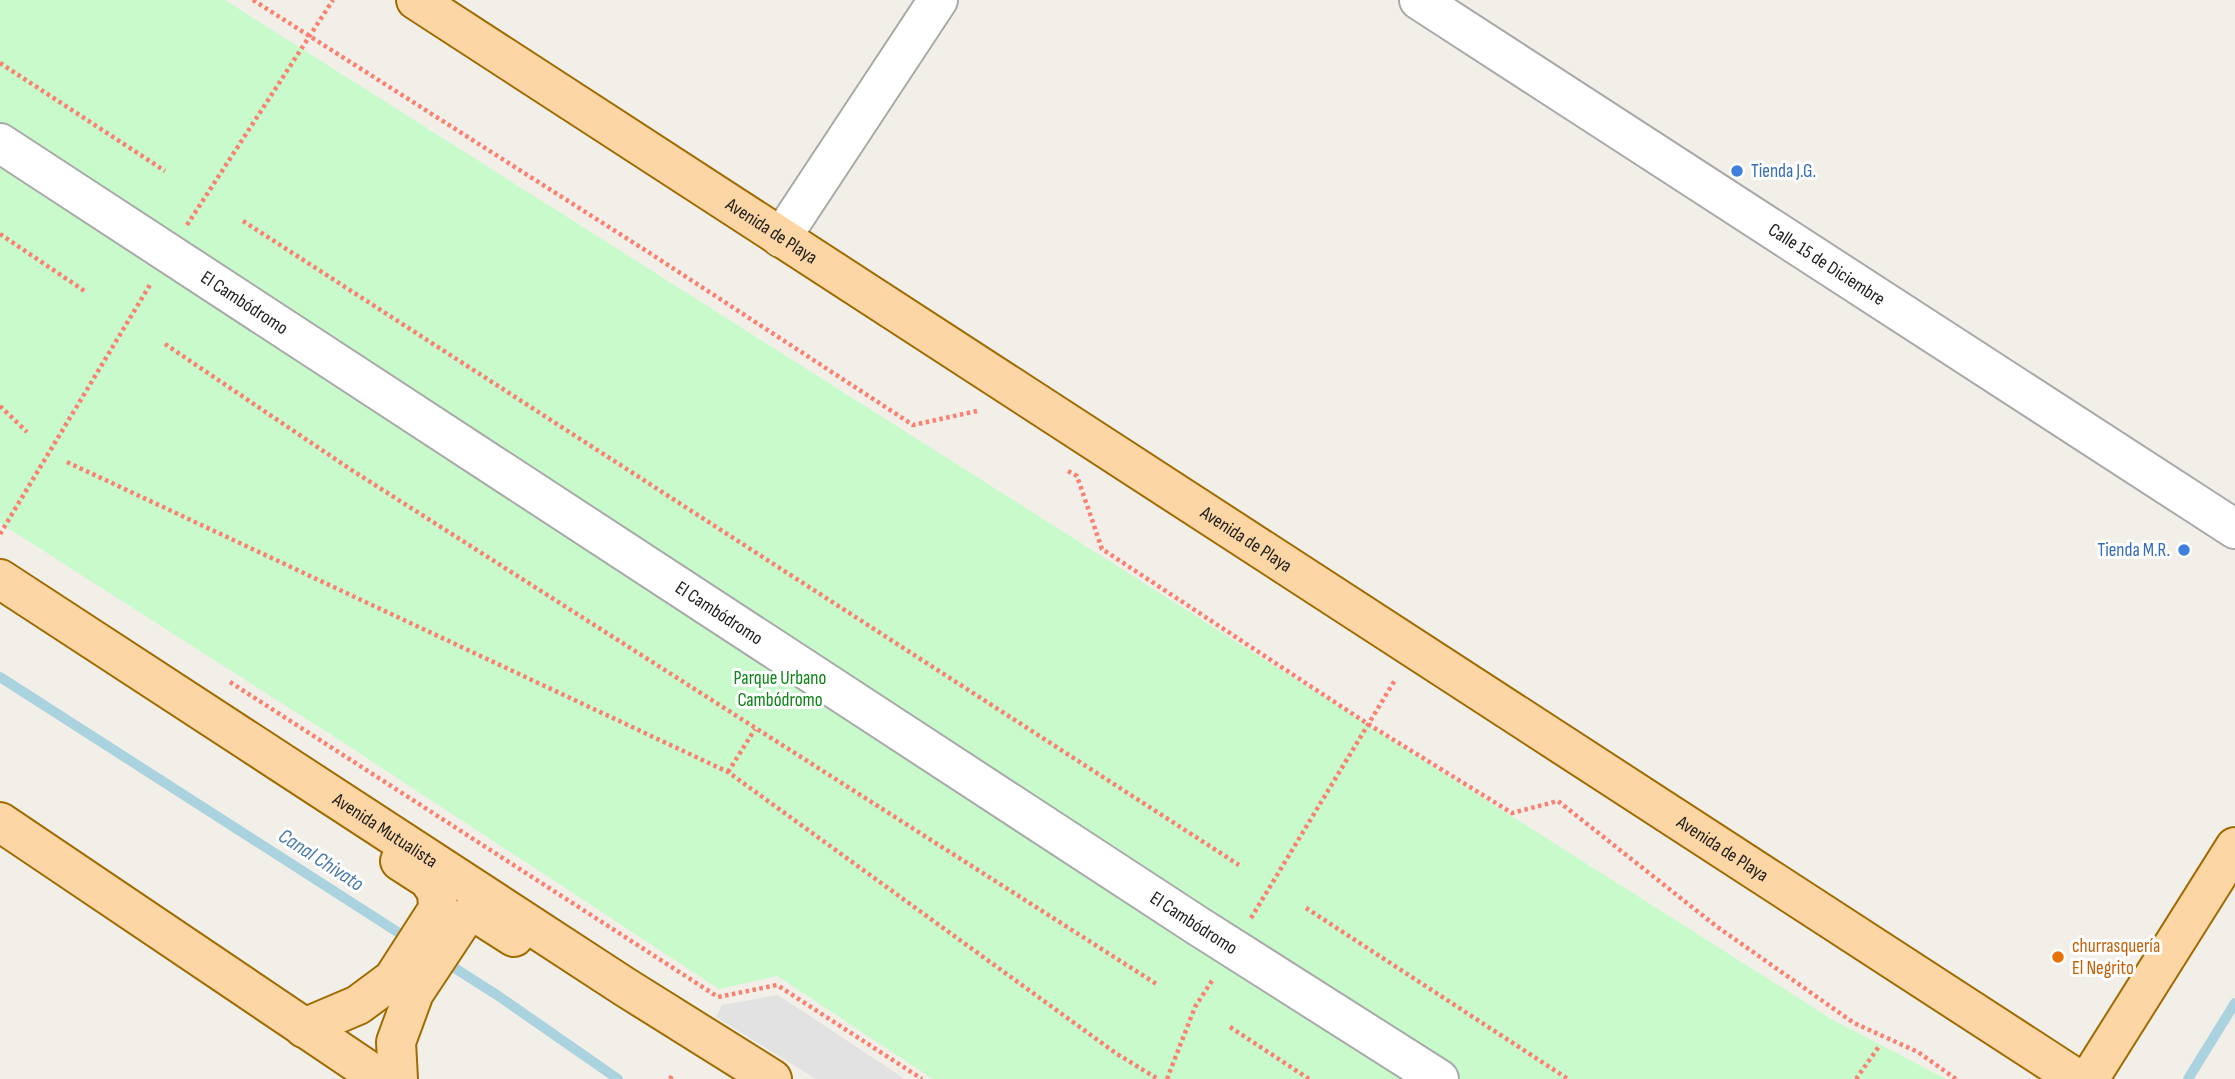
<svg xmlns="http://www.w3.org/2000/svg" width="2235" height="1079" font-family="'Sofia Sans Condensed',sans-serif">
<rect width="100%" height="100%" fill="#f2efe9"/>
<path fill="#c8facc" d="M0,0H225L1833,1020L1946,1079H933L777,976L719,989L344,743L0,523Z"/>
<path fill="#e2e2e2" d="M778,995L905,1079H816L716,1017L722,1005Z"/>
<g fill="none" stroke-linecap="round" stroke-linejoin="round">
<path stroke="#aad3df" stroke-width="10" d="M0,677L410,940
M442,960L497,995L618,1079
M2188,1079L2235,1003"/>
<g stroke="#a9a9a9" stroke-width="42">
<g id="minor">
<path id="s1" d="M1419,0L2235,529"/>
<path id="s2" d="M0,143L1198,926L1439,1079"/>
<path d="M781,238L938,0"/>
</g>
</g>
<g stroke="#a06b00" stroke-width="42">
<g id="major">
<path id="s3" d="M416,0L2077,1079"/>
<path id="s4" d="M0,579L625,987L772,1079"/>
<path d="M0,822L381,1079"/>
<path d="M304,1028L358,1005L393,979L438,909L437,892L428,879L400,861"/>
<path d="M398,1079L396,1042L414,993L461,922L469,916L478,914L514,937"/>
<path d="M2089,1079L2235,847"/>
</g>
</g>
<path stroke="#fa8072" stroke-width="4.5" stroke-dasharray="3.5 3.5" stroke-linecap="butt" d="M253,0L645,250L913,425L977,411L979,412
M0,63L165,171
M243,221L1239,865
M187,225L333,0
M0,234L86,292
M165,344L350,469L1158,985
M0,406L27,432
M67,462L728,772L1117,1054L1158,1079
M1068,471L1077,476L1102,549L1368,724L1512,813L1558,801L1716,926L1854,1023L1918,1052L1956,1079
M0,534L151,283
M230,682L718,997L777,985L922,1079
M728,772L755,729
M1306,908L1568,1079
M1251,918L1395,680
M1230,1027L1309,1079
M670,1079L673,1074
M1167,1079L1195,1007L1213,979
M1856,1079L1880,1045"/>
<use href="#minor" stroke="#fff" stroke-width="38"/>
<use href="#major" stroke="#fcd6a4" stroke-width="38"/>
</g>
<g fill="#3f7fe0" stroke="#fff" stroke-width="2.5">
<circle cx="1737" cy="171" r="7"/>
<circle cx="2184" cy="550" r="7"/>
</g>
<circle fill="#e8710a" stroke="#fff" stroke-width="2.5" cx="2058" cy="957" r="7"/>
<g text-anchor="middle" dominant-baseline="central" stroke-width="6" stroke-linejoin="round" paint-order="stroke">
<g font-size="19" fill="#366cbe" stroke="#fff" text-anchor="start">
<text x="1751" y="171">Tienda J.G.</text>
<text x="2170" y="550" text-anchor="end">Tienda M.R.</text>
</g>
<g font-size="19" fill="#222" stroke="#fff">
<text stroke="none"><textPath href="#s3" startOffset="424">Avenida de Playa</textPath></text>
<text stroke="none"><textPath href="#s1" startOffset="486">Calle 15 de Diciembre</textPath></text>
<text stroke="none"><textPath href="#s2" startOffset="292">El Cambódromo</textPath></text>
<text stroke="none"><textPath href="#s3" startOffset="990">Avenida de Playa</textPath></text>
<text stroke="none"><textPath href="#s2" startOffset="859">El Cambódromo</textPath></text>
<text stroke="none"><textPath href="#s4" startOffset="460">Avenida Mutualista</textPath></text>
<text stroke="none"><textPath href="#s3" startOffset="1558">Avenida de Playa</textPath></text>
<text stroke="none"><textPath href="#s2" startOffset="1426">El Cambódromo</textPath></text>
</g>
<g font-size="19" fill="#0c8416" stroke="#fff">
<text x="780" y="678">Parque Urbano<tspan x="780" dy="22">Cambódromo</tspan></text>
</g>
<g font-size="19" fill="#c56008" stroke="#fff" text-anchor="start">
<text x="2072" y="946">churrasquería<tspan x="2072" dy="22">El Negrito</tspan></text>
</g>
<g font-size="21" font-style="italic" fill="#4a7aab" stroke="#fff">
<text transform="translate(321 860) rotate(33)">Canal Chivato</text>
</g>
</g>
</svg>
